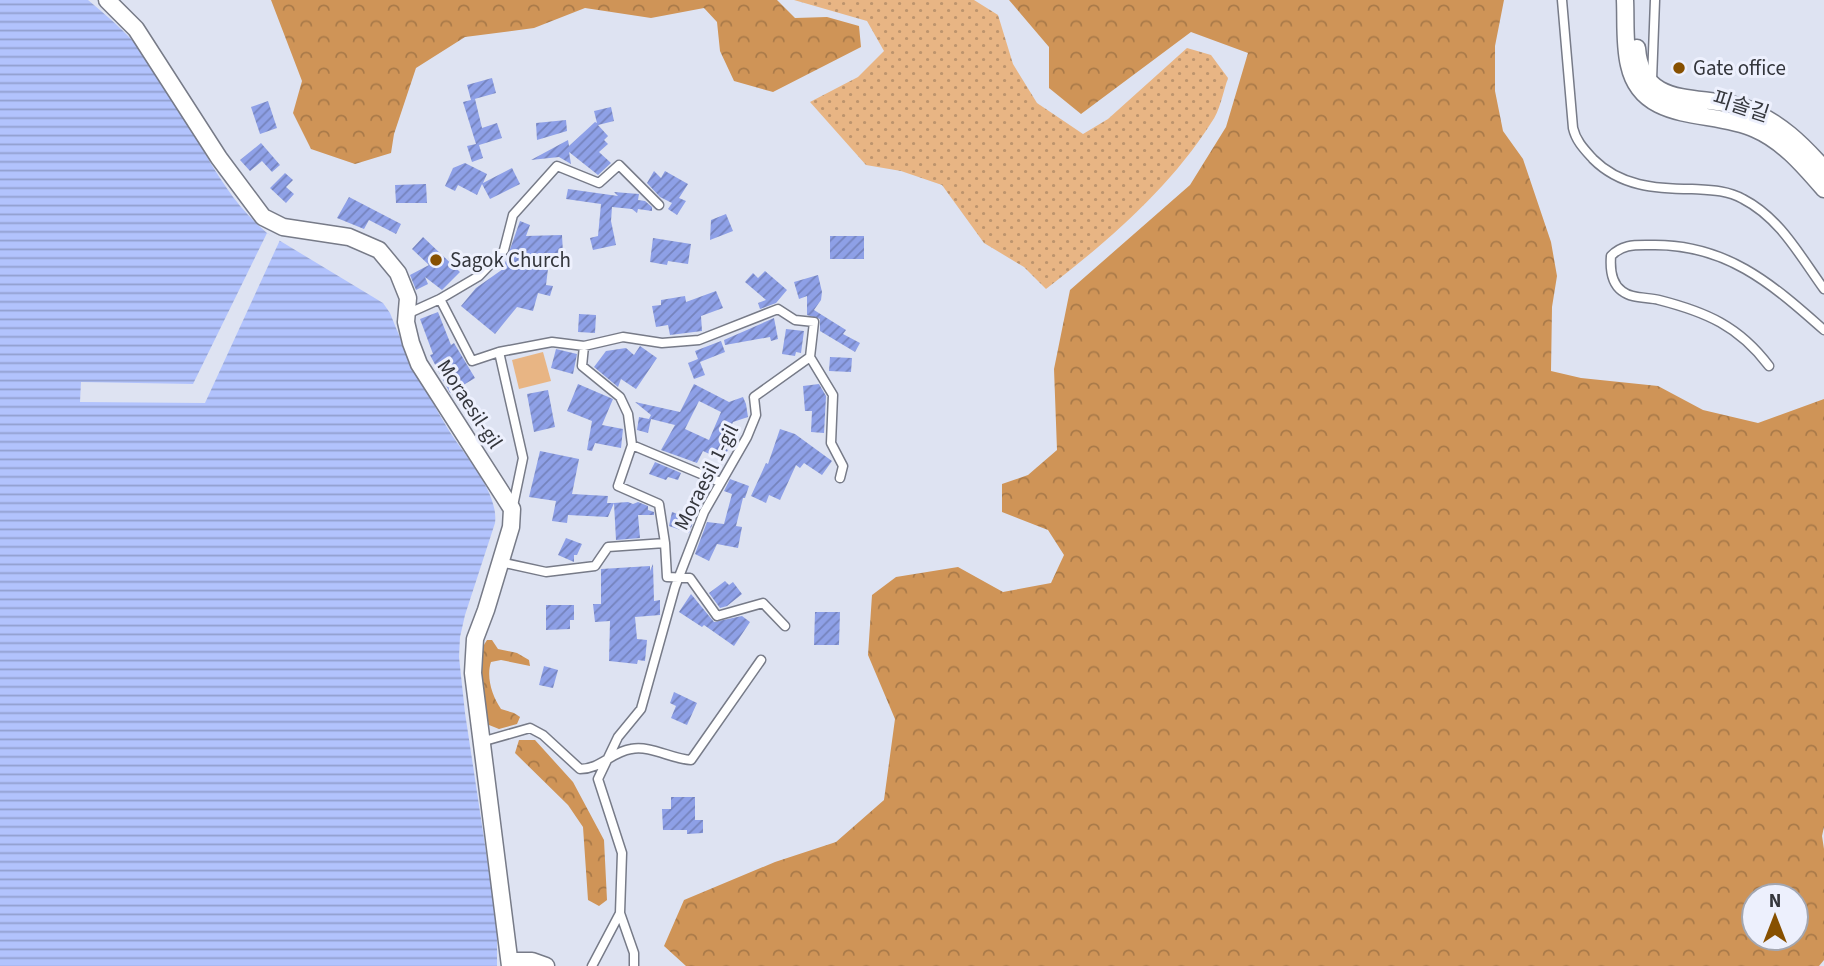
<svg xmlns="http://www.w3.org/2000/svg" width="1824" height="966" font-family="'Source Sans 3','Noto Sans KR',sans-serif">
<defs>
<pattern id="grass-dots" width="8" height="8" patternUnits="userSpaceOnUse" patternTransform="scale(1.75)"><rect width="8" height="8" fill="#e8b584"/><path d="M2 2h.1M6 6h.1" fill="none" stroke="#bd946d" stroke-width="1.8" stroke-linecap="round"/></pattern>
<pattern id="forest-crowns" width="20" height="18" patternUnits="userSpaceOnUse" patternTransform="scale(1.75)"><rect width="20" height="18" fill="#cf9457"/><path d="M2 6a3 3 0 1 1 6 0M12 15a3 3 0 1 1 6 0" fill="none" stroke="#a97a49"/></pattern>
<pattern id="water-rules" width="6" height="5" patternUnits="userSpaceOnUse" patternTransform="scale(1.75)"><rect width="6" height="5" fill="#b2c3fd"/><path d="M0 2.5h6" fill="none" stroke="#929fce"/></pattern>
<pattern id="building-hatch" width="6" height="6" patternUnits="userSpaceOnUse" patternTransform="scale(1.75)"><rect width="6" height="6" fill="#8ea0e7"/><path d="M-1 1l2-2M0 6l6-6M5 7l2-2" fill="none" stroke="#7583bc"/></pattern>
</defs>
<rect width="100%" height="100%" fill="#dee3f2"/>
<path fill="url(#grass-dots)" d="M794,0H974L998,15L1013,64L1037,103L1083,134L1108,119L1187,48L1211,55L1228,78C1223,92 1220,111 1211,123C1169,189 1107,242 1046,289L1024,267L984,243L942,185L901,171L866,165L810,102L858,77L884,51L867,21Z"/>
<path fill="url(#forest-crowns)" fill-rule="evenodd" d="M271,0H777L795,18L827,17L859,26L861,47L773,92L734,81L720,51L717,22L704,8L651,18L585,8L534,28L465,37L416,68L394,134L391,153L355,164L311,149L293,113L302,81Z
M1009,0H1504L1495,46V91L1503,131L1523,159L1551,242L1557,276L1552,307L1551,371L1581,378L1658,386L1703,410L1758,423L1824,399V827L1822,836L1824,849V960L1819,966H686L664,946L684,900L775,862L836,842L884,800L895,719L868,655L872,595L896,577L958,567L1003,592L1051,583L1064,555L1048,530L1002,512V484L1028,475L1057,450L1054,369L1070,290L1190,185L1226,127L1248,53L1191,32L1081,114L1049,88V47ZM1755,896H1796V938H1754Z
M487,640H492L498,649L517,653L529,660L530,666L501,660L491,662C486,677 492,696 501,709L514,713L520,717L517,724L499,729L489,725C482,700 470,664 487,640Z
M519,740H535L573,782L604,840L607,900L599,906L588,900L583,827L568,805L515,753Z"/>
<path fill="#e8b584" d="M543,352L551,381L519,389L512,360Z"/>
<path fill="url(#water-rules)" d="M0,0H88C111,19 135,40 153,65C192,119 214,189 267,233L383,303L390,313C405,352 426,392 448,429C464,455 499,492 495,523L465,615L460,637L459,657L465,713L497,924V966H0Z"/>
<path fill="#dee3f2" d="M267,233L280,240L205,403L80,402L81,382L193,384Z"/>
<path fill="url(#building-hatch)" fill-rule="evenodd" d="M492,78L496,93L471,100L467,85Z
M475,99L482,128L497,123L502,138L479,145L483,158L472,162L467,146L476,144L463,102Z
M268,101L277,128L260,134L251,107Z
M611,107L614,121L598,125L608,136L604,140L608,144L599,152L611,163L598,175L569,152L571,164L559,157L531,160L568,140L569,146L595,122L597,123L594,111Z
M566,120L567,131L537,140L536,123Z
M261,143L280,165L272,172L262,161L250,171L240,160Z
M465,163L487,174L483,183L512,168L520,184L490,199L482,184L477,195L458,185L455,191L445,186L453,168Z
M654,171L661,178L665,171L688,184L679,198L686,201L677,215L668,209L672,203L660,197L647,183Z
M285,173L293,180L286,187L294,194L286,203L270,188Z
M426,184L427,203H396L395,185Z
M568,189L618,196L614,192L639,194L638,200L645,201L652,207V211L638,209L637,213L632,209L612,207L611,221L616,245L593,250L590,238L598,236L601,204L566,199Z
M349,197L401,224L396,234L369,220L364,229L337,218Z
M726,214L733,231L710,240L711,220Z
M520,221L530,225L526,236L562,235L563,253H550L546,285L553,286L550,296L538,293L533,311L517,307L495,334L461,306L476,288L503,269Z
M830,236H864V259H830Z
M423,237L460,272L442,290L425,277L428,284L416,290L410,275L429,265L412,249Z
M653,238L691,244L688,264L668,261L667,265L650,262Z
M765,271L787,290L776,303L760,309L758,303L766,300L745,282L753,273L758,278Z
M818,275L822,292L821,300L814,310L846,330L843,334L860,343L855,352L820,331V319L807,315V296L799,299L794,282Z
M716,291L723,308L701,316L702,331L670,335L668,325L656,327L652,306L661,305V300L685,296L686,302Z
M438,312L451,345L454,343L475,378L450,393L430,355L433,354L420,319Z
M579,314L596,315L595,333L578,332Z
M774,318L778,339L771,341L770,337L725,345L724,340Z
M786,329L804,331L801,353L796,352L795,356L782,354Z
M721,341L725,352L700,362L705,375L694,379L688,363L698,359L695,351Z
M640,346L657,358L636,389L621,379L618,387L594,367L606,351L626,348L634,355Z
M556,349L577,354L573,374L551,368Z
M830,357L852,358L851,372L829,371Z
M578,384L613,399L602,425L623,429L621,448L595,443L592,451L587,450L592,421L567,411Z
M694,384L729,402L743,397L746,404L748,417L733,422L722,447L728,450L722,460L703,451L697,463L661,450L675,425L651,419L648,433L637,430L639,417L649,419L651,415L635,402L680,412ZM699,401L721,412L709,440L685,429Z
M819,384L826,396L824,433L811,432L812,411H805L803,386Z
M548,390L555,427L534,432L527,394Z
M780,429L795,434L832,461L822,475L804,463L800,468L796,465L780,500L769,495L766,503L751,496L766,463L768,464Z
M540,451L579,459L572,494L608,496L607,503H614L608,517L568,515L567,523L552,521L556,501L529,497Z
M655,462L681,473L678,480L668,477L666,480L649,474Z
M730,479L749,486L745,498H743L736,526L742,527L738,548L717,544L709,561L695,554L707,522L724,524L732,494L724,491Z
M628,502L633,504L638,502L648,506V510L654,512V515H638L640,538L616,540L614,503Z
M672,512L694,520L689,533L669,526Z
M566,538L582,544L577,555H574V562L558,555Z
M653,564L654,601L660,600V615L635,617L637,639L647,640L645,661L638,660L637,664L609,661L610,621L595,622L593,604H601V569L650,566V571Z
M725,581L729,585L733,582L742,594L727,606L720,608L709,593Z
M691,594L714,622L742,616L750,622L734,646L704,625L702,627L679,612Z
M546,605H574V620H570V629L546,630Z
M815,612H840L839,645H814Z
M544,666L558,670L553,688L539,685Z
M674,692L697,703L687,725L671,718L676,706L670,703Z
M671,797H695V820H703V833L687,834V830H663L662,809H671Z"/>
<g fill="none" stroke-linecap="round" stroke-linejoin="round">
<g stroke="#777b88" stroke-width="11">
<path id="lane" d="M1562,0L1573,128C1576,141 1584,149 1593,159C1620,186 1655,189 1692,189C1710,190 1727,190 1743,199C1780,218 1800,256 1824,289
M1652,80L1655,0
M440,299L472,361L499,352
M407,314L440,299L479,276L504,250L513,215L557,166L599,183L619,165L659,205
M584,346L582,366L620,397L628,414L632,445L618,486L659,504L665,543
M810,357L833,395L831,443L843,466L840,478
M1769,366C1739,326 1706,312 1659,300C1647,297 1632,299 1622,291C1611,283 1610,269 1611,256C1622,244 1635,245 1650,245C1725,243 1771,283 1824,330
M632,445L720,482
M513,506L523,458L499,352L552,342L584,346L623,337L662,343L699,340L778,309L795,320L814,322L810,357L754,397L756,415L747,437L704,512L675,587L641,709L618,737L598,779L622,853L620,913L592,966
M500,562L546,572L595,566L608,547L665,543L667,577L690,578L717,616L763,603L785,626
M481,742L530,728L543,735L580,769C601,769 611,752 631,749C651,745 671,759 691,760L761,660
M620,913L634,953V966"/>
</g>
<g stroke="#777b88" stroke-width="19">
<path id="street" d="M107,0L136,29L219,158L263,217L283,227L349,237L379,250L398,273L408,298L406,322L411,343L419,364L512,509L511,527L486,610L475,639L473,673L510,966
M1625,0C1626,21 1624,44 1629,65C1642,125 1711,109 1755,129C1783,141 1804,166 1824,189
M1637,48C1642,113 1705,92 1748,109C1780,123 1801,143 1824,169
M510,961H532L546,966"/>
</g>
<use href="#lane" stroke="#fff" stroke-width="8"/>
<use href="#street" stroke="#fff" stroke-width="16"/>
</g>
<g fill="#875000" stroke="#edf0fd" stroke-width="2.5">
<circle cx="1679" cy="68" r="7"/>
<circle cx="436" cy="260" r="7"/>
</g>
<g text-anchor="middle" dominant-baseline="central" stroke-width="6" stroke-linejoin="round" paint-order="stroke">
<g font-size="21" fill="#34363c" stroke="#edf0fd" text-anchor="start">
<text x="1693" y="68">Gate office</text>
<text x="450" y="260">Sagok Church</text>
</g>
<g font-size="21" fill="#34363c" stroke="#edf0fd">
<text transform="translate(1741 106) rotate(18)">피솔길</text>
<text transform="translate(470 404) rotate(57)">Moraesil-gil</text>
<text transform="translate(706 477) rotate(-63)">Moraesil 1-gil</text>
</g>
</g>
<g transform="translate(1775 917)"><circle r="33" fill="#edf0fd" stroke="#a3a6b0" stroke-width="2"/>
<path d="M0-5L12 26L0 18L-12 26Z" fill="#875000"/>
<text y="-10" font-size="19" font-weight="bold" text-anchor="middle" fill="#34363c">N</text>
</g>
</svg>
